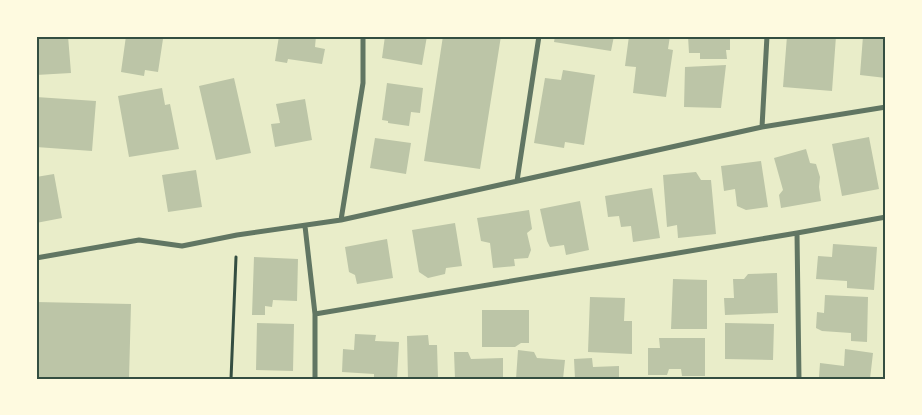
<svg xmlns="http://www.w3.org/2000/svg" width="922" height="415" font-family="'Open Sans',sans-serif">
<rect width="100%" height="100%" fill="#e9edc9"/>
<path fill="#bcc5a7" d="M36,36H68L71,73L36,75Z
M126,36L163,39L158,72L145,70L144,76L121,72Z
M279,36H316L315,47L325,49L322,64L288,59L287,63L275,61Z
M385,36H427L422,65L382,58Z
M443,36H501L480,169L424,161Z
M555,36H614L611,51L554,42Z
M629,36H670L668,49L673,50L666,97L633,93L636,67L625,66Z
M688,36H730V50H726L727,59H700V53H689Z
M787,36H836L832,91L783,87Z
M863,36H886V78L860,75Z
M726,65L721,108L684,107L685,67Z
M563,70L595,75L584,145L565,142L564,148L534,143L545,78L561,80Z
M234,78L251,153L216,160L199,86Z
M387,83L423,88L420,113L411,112L409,126L388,123V121L382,120Z
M162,88L165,105L170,104L179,149L129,157L118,96Z
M36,97L96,101L92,151L36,147Z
M305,99L312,140L275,147L271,124L280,123L276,104Z
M869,137L879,189L842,196L832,144Z
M375,138L411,143L406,174L370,168Z
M806,149L810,163L816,164L820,177L819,187L821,201L781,208L779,195L783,190L774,158Z
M761,161L768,207L746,210L737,206L735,189L724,191L721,166Z
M196,170L202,207L168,212L162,175Z
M696,172L701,180H711L716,234L678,238L677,225L667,227L663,175Z
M54,174L62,218L36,223V177Z
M652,188L660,238L633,242L631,226L621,227L619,216L608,217L605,196Z
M580,201L589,250L566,255L564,245L550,247L547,241L540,209Z
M529,210L532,229L527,233L531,250L528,258L514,259L515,266L493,268L490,243L481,241L477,218Z
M455,223L462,266L446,268L445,274L428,278L419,272L412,230Z
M387,239L393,278L357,284L355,275L349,272L345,247Z
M833,244L877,247L874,290L847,288V281L816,279L818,256L832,257Z
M254,257L298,259L297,301L273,300L272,307L265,306V315H252Z
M777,273L778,313L725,315L724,298H734L733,279H744L748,274Z
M673,279L707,280V329H671Z
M825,295L868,297L867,342L851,341V333L822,331L816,328L817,312L824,313Z
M590,297L625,298L624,321H632V354L588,352Z
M36,302L131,304L129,379H36Z
M482,310H529V343H521L515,347H482Z
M257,323L294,324L293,371L256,370Z
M725,323L774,324L773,360L725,359Z
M355,334L376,335L375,341L399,342L397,379H374V374L342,372L343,349L354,350Z
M428,335L429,345H437L438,379H408L407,336Z
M659,338H705V376H682L681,369H669L667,375H648V348H660Z
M845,349L873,353L870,379H829L819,377L820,363L844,366Z
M518,350L534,352L537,358L565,360L563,379H516Z
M454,352H468L471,359L503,358V379H455Z
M592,358L593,367L619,366V379H575L574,359Z"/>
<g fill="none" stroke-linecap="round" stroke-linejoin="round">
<path stroke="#344e41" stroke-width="3" d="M231,379L236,257"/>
<path stroke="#617663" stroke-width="5" d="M762,127L767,36
M517,181L539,36
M341,220L363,83V36
M305,226L315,314
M797,233L799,379
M36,258L139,240L182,246L237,235L341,220L762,127L886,107
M315,379V314L797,233L886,217"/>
</g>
<rect width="922" height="415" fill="none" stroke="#fefae0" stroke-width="75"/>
<rect x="38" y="38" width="846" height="340" fill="none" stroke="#344e41" stroke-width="2"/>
</svg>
